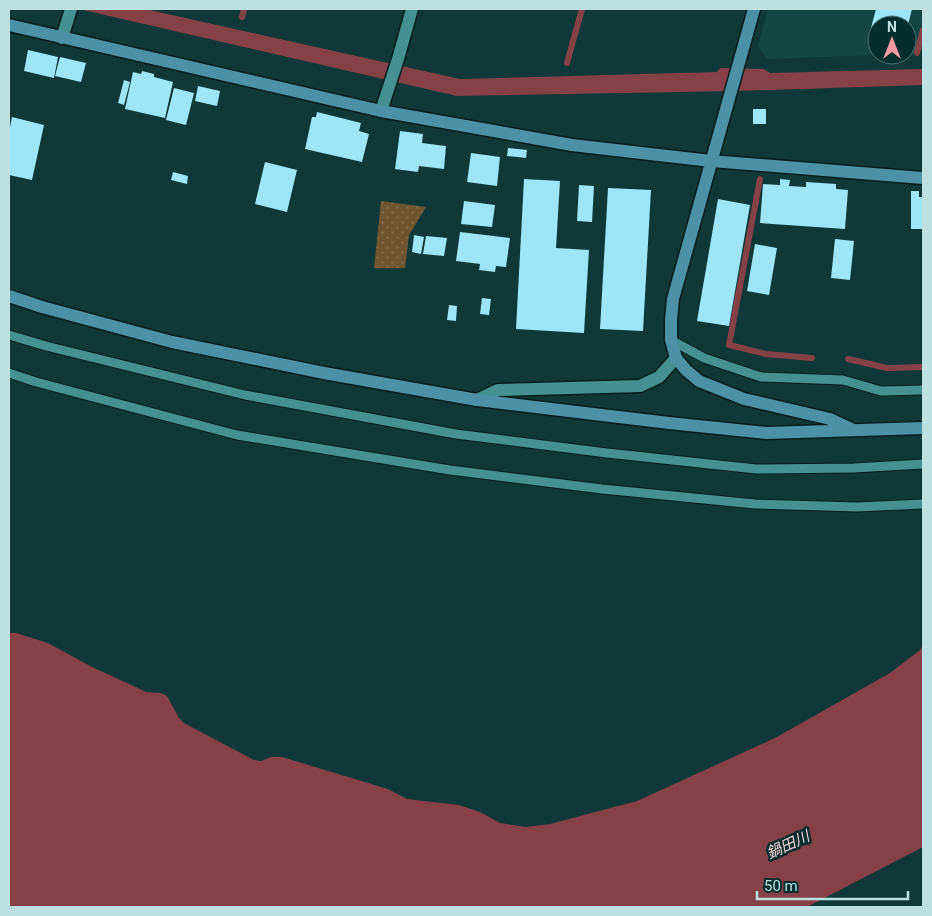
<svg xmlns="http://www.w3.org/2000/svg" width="932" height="916" font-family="Roboto,'Noto Sans JP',sans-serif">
<defs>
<pattern id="garden-dots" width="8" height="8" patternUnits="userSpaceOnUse" patternTransform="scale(1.25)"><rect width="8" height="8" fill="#705630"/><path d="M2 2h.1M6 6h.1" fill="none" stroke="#826e4e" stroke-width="1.8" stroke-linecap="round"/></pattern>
</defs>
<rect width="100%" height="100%" fill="#0f3939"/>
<path fill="#144646" d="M768,9H923V30L917,53L907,54V25H877V55L767,59L758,46Z"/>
<path fill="url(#garden-dots)" d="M381,201L426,207L409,235L405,268H374Z"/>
<path fill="#864047" d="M79,9H145L460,79L717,72L720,68L764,69L770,73L923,69V85L736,91L457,96Z
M9,633H16L48,643L92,667L138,688L146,692L161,693L167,696L179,718L184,723L254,760L261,761L271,757H282L388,789L407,799L459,805L480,812L500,823L526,827L550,824L637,801L775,738L890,673L920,650L923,645V847L807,907H9Z"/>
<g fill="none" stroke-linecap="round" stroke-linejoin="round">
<path stroke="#864047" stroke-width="6" d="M242,17L244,9
M917,53L923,30
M567,63L582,9
M760,179L729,345L766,354L812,358
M848,359L887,368L923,367"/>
</g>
<path fill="#9ee5f8" d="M876,9H912L908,25H877V30L871,28Z
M28,50L58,57L54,78L24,71Z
M60,57L86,63L81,82L55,76Z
M142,71L154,74V77L173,82L165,118L125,109L133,72L141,74Z
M124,80L130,82L124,105L118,103Z
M198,86L220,91L217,106L195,101Z
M174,88L194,93L186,125L166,120Z
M753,109H766V124H753Z
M317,112L361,123L359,131L369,134L362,162L305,149L312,117H316Z
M12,117L44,125L32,180L9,175V132Z
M400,131L423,134L422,143L446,146L444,169L419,166L418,172L395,169Z
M508,148L527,150L526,158L507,156Z
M471,153L500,157L497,186L467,182Z
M265,162L297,170L287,212L255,204Z
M173,172L188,176L187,184L171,180Z
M524,179L560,181L556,248L589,250L584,333L516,329Z
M780,179L790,180L789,186L806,187V182L836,184V189L848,190L845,229L760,223L763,184L780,185Z
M579,185L594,186L592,222L577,221Z
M608,188L651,190L643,331L600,329Z
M911,191H919V197H923V229H911Z
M718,199L750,205L729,326L697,321Z
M464,201L495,205L492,227L461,224Z
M460,232L510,238L506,267L496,266L495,272L479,270L480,264L456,261Z
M414,235L424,237L421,254L412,252Z
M426,236L447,238L444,256L423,254Z
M835,239L854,241L850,280L831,278Z
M755,244L777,248L769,295L747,291Z
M482,298L491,299L489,315L480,314Z
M449,305L457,306L456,321L447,320Z"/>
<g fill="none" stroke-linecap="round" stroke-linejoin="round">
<g stroke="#061e1e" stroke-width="11">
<path id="lane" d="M9,335L46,346L245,395L456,434L607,453L756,469L854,468L923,464
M671,340L704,358L761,377L843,380L881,391L923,390
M9,373L36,382L237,435L450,470L602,489L755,504L857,507L923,504"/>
</g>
<g stroke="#061e1e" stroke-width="15">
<path id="street" d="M62,38L71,9
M381,111L398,59L412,9
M477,400L498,390L640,386L659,377L676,358"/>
</g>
<g stroke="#061e1e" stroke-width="15">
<path id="secondary" d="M754,9L673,299L671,320V340L676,358L686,370L699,381L744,399L830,419L853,430
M9,25L381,111L572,145L711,161L923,178
M9,296L42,307L172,342L324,373L477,400L669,423L766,433L923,428"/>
</g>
<use href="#lane" stroke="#459191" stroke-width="9"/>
<use href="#street" stroke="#459191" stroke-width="12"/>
<use href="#secondary" stroke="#4c91a6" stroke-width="12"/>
</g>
<g text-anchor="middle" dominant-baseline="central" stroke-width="5" stroke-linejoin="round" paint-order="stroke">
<g font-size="15" font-style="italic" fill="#fdd0d2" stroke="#022e2f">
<text transform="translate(788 845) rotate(-25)">鍋田川</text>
</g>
</g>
<rect width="932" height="916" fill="none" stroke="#bde1e1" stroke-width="20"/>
<g transform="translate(892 40)"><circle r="24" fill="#022e2f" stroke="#4d7676"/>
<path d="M0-4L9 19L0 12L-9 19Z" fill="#f49aa0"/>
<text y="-8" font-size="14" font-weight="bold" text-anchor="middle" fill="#bde1e1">N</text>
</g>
<path d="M757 891v8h151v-8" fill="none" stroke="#bde1e1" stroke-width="2.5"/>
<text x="764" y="891" font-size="15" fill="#bde1e1" stroke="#022e2f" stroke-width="4" paint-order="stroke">50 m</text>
</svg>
